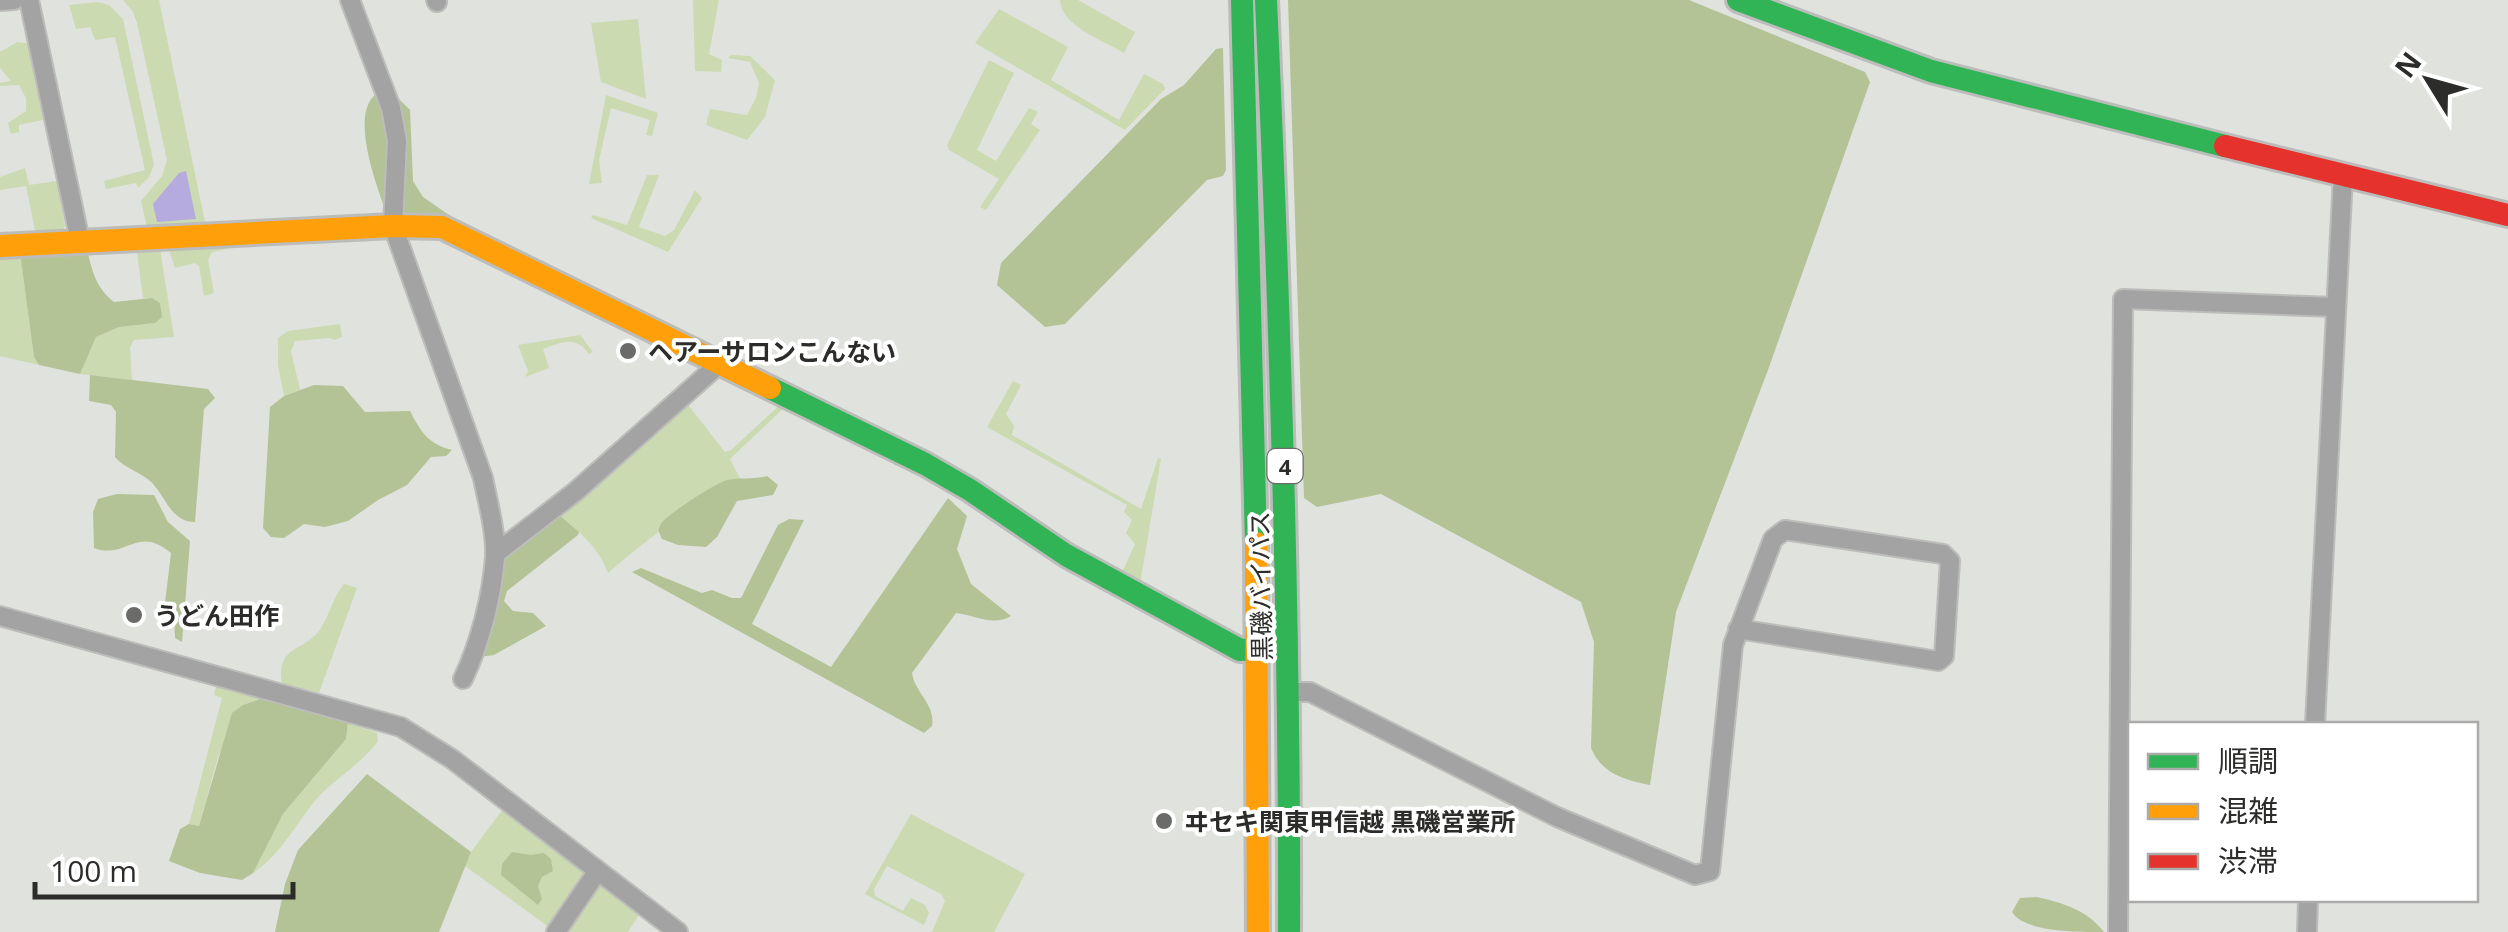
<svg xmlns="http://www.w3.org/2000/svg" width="2508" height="932" font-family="'Open Sans','Noto Sans JP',sans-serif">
<rect width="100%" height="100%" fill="#e0e2de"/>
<path fill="#cbdab1" d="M123,0H159L206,227L148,232L141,201L162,176L167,160L137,23L133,12Z
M693,0H719L709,54L722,60L721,72L695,71Z
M1060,0H1078L1135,32L1124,53C1103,40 1061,26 1060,0Z
M98,2L109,5L123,19L154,165L149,177L138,188L136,183L106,189L104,181L145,170L115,37L95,40L90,27L76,29L69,5Z
M999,9L1068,47L1051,80L1119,120L1144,74L1163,84L1165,89L1125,130L975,43Z
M638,19L646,99L601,82L591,23Z
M17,42L26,43L30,48L43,120L19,125V132L11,134L8,123L26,111V98L19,85L0,86V83L11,81L0,68V52Z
M731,55L750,56L775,80L765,117L747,140L706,125L710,109L747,115L756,98L759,83L750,62L728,58Z
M989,60L1014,73L977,150L996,161L1029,108L1038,112L1031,124L1040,130L986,210L980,207L999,179L949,150L947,145Z
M606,95L658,113L652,136L646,135L650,120L611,108L599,160L602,183L589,184Z
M25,168L29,185L57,181L65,227L60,234L36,235L26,186L0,190V177Z
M647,175H659L639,227L665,236L674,230L695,190L702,198L668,252L591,218L593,215L627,225Z
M159,243L174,337L134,340L130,347L132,380L80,374L96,337L119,327L155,323L152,298H143L136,245Z
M172,245H245L212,252L208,260L214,293L204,296L199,266L195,263L175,268L170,253Z
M20,253L34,357L39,365L0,356V254Z
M340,324L342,337L335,340L329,338L295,341L291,351L300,390L284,396L278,365V338L288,331Z
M580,335L593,352L589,354C575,335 563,342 543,349L549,368L525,377L528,371L518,345Z
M1013,381L1021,385L1006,414L1014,426L1012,435L1141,509L1158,458L1161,459L1139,590L1119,579L1135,544L1126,533L1132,520L1124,512L1127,505L987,427Z
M685,401L725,452L731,450L782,403L787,405L730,459L743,484C691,504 650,537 608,573C599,547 578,531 557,513Z
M344,584L357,588L319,693L282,683C275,645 306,652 321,628C330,614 333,597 344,584Z
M216,686L263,698L243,705L218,757L199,826L189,824L222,698L214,695Z
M348,723L377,733L378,741C362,763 339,776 320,795C297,821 282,854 253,873L283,814L346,739Z
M503,809L587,873L550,928L465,866L471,852Z
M911,814L1025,874L994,932H932L945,901L941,894L887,866L874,889L875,896L903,911L911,898L925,905L929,913L924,925L865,894Z
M598,884L639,915L628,932H565Z"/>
<path fill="#b3c396" d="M1288,0H1689L1865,72L1870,82L1768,370L1676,612L1650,785C1624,780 1601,773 1591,748L1594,642L1581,602L1381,494L1317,507L1304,498Z
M1223,48L1226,170L1223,176L1207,180L1065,324L1045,327L997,285L1001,263L1161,99L1184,85L1216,49Z
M389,89L410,110L413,181L423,197L478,235L387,215C377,186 341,96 389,89Z
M87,249C92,271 96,288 114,302L152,298L160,303L162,317L155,323L119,327L96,337L80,374L39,365L34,357L20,253Z
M90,375L208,389L215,398L204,409L195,522C170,522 166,495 149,480C138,471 124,468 115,457L116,412L111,405L89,401Z
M314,385L343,386L365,412L410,411C421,432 428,444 452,450L446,456L431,457L407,485L378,500L348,521L325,527L304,524L284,538L271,537L263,528L270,407L284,396Z
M767,476L778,485L773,495L737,501L717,537L706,547L678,545L662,539C659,532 657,531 661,524C666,515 716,483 727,480C741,477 753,480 767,476Z
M117,494L154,495L168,522L190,541L182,642L175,638L174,610L165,603L171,553C136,524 127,560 94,548L93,512L98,499Z
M948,498L967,516L957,549L971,584L1011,616C992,627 975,615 956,613L912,673C915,693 936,705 932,726L924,733L632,572L641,568L702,593L712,590L732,598H741L778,525L789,519L804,520L752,624L831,667Z
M557,513L579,532L578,535L507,591L504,601L513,611L533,613L546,626L494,655L479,657L497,559Z
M263,698L348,723L346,739L283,814L253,873L242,880L200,873L169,861L180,829L189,824L199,826L232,713L243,705Z
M367,774L471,852L439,932H275L285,884L298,850Z
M512,852L531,855L544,853L551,859L553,871L542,877L538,886L542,899L538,905L501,875L502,864Z
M2037,897C2063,903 2087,910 2104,932C2076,932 2024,932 2012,912L2020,898Z"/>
<path fill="#b5abdf" d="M186,171L196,219L157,222L153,204L179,173Z"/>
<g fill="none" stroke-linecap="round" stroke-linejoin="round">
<g stroke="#bcbdbb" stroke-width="22">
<path id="street" d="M29,0L80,241
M350,0L391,108L397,141L393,226L483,478C488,503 496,532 495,557C492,597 480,643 463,679
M436,0L437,2
M0,1L14,0
M495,554L575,492L718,365
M0,616L401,727L452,759L678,932
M1290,692H1310L1557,817L1695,875L1710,871L1733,645L1773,539L1785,530L1943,554L1950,561L1944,656L1938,661L1738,629
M2315,724L2343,176
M556,932L597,872
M2118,932L2123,299L2334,307
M2307,932L2308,900"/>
</g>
<g stroke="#bcbdbb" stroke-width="28">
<path id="fast" d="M1242,0L1256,543
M1266,0C1280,311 1290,621 1289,932
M1738,0L1931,71L2225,146
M770,388L925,464L970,490L1066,555L1240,650L1259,649"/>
</g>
<g stroke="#bcbdbb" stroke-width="28">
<path id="slow" d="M0,246L393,226L442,227L770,388
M1256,543L1258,932"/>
</g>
<g stroke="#bcbdbb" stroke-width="28">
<path id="jam" d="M2225,146L2508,215"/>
</g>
<use href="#street" stroke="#a3a3a3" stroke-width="18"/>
<use href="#fast" stroke="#30b455" stroke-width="22"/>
<use href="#slow" stroke="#ff9f0a" stroke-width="22"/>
<use href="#jam" stroke="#e5322d" stroke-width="22"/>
</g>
<g fill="#6b6c69" stroke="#fff" stroke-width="4">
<circle cx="628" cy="351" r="10"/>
<circle cx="134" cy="615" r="10"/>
<circle cx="1164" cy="821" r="10"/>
</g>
<g text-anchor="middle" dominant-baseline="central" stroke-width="8" stroke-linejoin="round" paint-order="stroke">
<rect fill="#fff" stroke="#6b6c6a" stroke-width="2.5" x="1267.5" y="449" width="35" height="34" rx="8"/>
<g font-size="22" font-weight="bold" fill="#2c2d2a">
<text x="1285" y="466">4</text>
</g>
<g font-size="25" font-weight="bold" fill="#2c2d2a" stroke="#fff" text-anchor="start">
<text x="648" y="351">ヘアーサロンこんない</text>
<text x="154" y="615">うどん田作</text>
<text x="1184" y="821">ヰセキ関東甲信越 黒磯営業所</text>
</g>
<g font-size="25" fill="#2c2d2a" stroke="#fff">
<text transform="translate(1260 586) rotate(-91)">黒磯バイパス</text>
</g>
</g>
<rect x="2128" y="722" width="350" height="180" fill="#ffffff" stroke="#ababaa" stroke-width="2.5"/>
<rect x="2148" y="754" width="50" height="15" fill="#30b455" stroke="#ababaa" stroke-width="2.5"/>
<text x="2218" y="772" font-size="30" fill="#2c2d2a">順調</text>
<rect x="2148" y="804" width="50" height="15" fill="#ff9f0a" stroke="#ababaa" stroke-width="2.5"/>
<text x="2218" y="822" font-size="30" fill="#2c2d2a">混雑</text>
<rect x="2148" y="854" width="50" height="15" fill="#e5322d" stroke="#ababaa" stroke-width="2.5"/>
<text x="2218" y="872" font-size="30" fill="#2c2d2a">渋滞</text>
<g transform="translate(2428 80) rotate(307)" stroke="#ffffff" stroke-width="8" paint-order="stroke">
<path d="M0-8L18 38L0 25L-18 38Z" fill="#2c2d2a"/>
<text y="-15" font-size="28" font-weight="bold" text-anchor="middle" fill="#2c2d2a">N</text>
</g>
<path d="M35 882v15h258v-15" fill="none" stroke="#2c2d2a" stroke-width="5"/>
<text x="50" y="882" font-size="30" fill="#2c2d2a" stroke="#ffffff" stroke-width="8" paint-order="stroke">100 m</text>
</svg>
